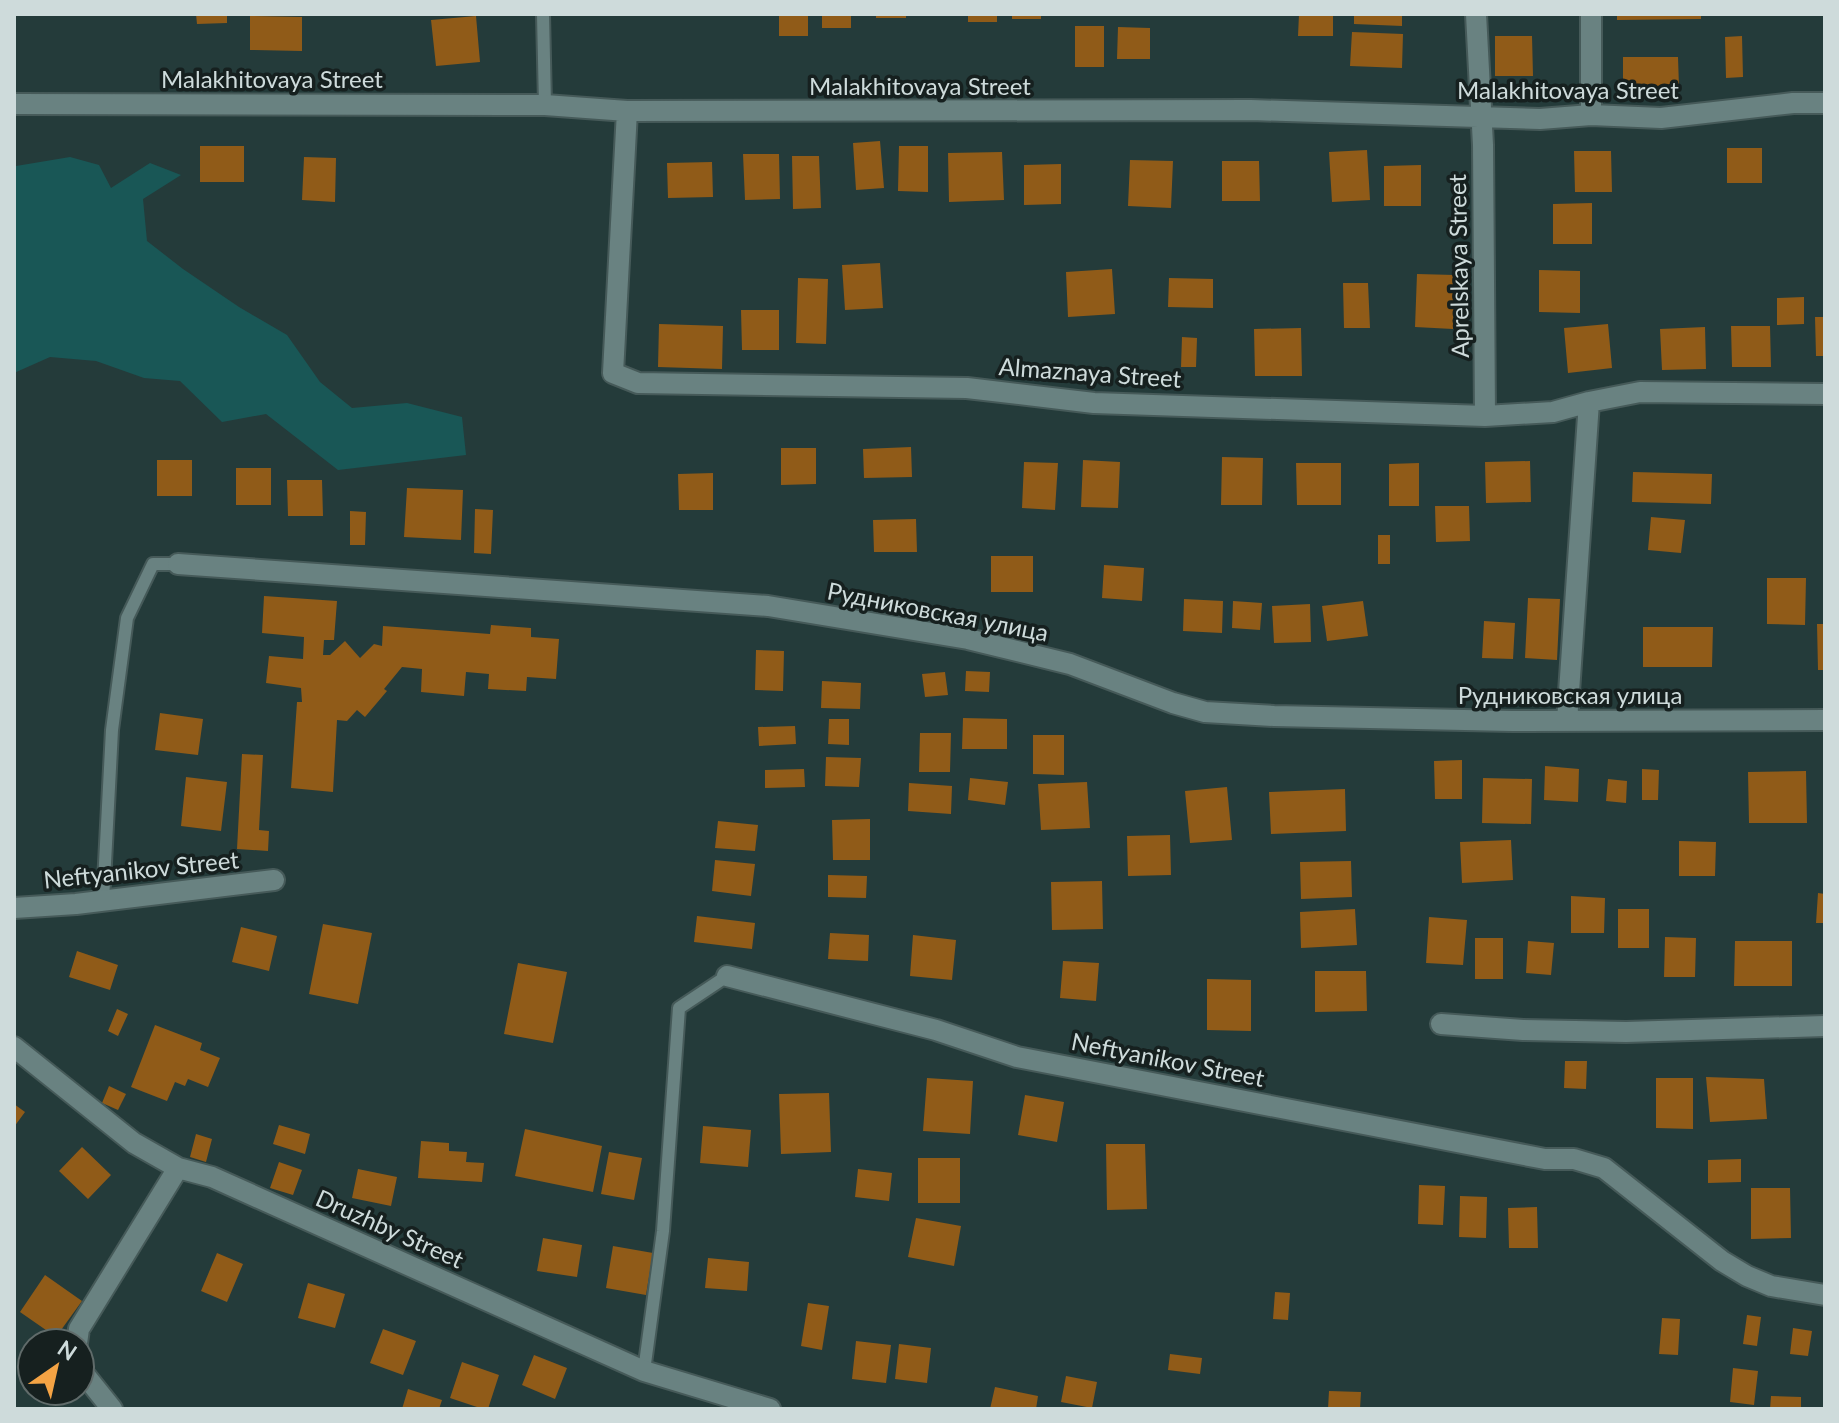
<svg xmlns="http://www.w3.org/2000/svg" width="1839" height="1423" font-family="Lato,sans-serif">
<rect width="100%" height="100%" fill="#243b3a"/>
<path fill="#195756" d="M70,157L99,165L111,188L150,163L181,175L143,199L147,241L183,269L239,307L287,335L320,382L352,408L407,403L462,417L466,455L338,470L266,414L222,422L180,381L144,378L96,361L50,357L14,373V164L16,166Z"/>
<path fill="#905b18" d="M196,14H227V23L197,24Z
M779,14H808V36H779Z
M822,14H851V28H822Z
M876,14H906V18H876Z
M968,14H997V22H968Z
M1012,14H1041V19H1012Z
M1299,14H1333V36H1298Z
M1354,14H1402V26L1354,24Z
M1617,14H1701V19L1617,20Z
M250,16L302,17V51L250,50Z
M476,16L480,62L436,66L431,20Z
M1075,26H1104V67H1075Z
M1118,27L1150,28V59H1117Z
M1352,32L1403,34L1402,68L1350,66Z
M1495,36H1532L1533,76H1495Z
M1742,36L1743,77L1726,78L1725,37Z
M1623,57H1678L1679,87H1623Z
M880,141L884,188L856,190L853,143Z
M200,146H244V182H200Z
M899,146H928V192L898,191Z
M1727,148H1762V183H1727Z
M1367,150L1370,200L1332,202L1329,152Z
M1574,151H1611L1612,192H1575Z
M1002,152L1004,200L949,202L948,153Z
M743,154H779L780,199L745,200Z
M792,156H819L821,208L793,209Z
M304,157L336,158L335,202L302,200Z
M1130,160L1173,161L1171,208L1128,206Z
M1222,161H1259L1260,201H1222Z
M712,162L713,197L668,198L667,163Z
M1061,164V204L1024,205V165Z
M1421,165V206H1384V166Z
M1592,203V244H1553V204Z
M880,263L883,308L845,310L842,265Z
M1112,269L1115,314L1068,317L1066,272Z
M1539,270L1580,271V313L1539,312Z
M1417,274L1455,275L1453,329L1415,327Z
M798,278L828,279L826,344L796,343Z
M1169,278L1213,279V308L1168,307Z
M1343,283H1368L1370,328H1344Z
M1804,297V324L1777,325V298Z
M741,310H779V350H742Z
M1815,317H1825V356H1816Z
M659,324L723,326L722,369L658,367Z
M1608,324L1612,368L1568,373L1564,328Z
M1731,326H1770L1771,367H1732Z
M1705,327L1706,369L1662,370L1660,329Z
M1301,328L1302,376H1255L1254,329Z
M1182,337L1197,338L1196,367H1181Z
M911,447L912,477L864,478L863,449Z
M781,448H816V484L781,485Z
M1222,457L1263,458L1262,505H1221Z
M157,460H192V496H157Z
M1083,460L1120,462L1118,508L1081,507Z
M1530,461L1531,502L1486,503L1485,462Z
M1024,462L1058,463L1055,510L1022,508Z
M1296,463H1341V505H1297Z
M1419,463V506H1389V464Z
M236,468H271V505H236Z
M1633,472L1712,474L1711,504L1632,502Z
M713,473V510H679L678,474Z
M287,480H322L323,516H288Z
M407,488L463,490L461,540L404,537Z
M1435,506H1469L1470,541L1436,542Z
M475,509L493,510L491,554L474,553Z
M350,511L366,512L365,545H350Z
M1651,517L1685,520L1681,553L1648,550Z
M916,519L917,552H874L873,520Z
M1378,535H1390V564H1378Z
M991,556H1033V592H991Z
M1104,565L1144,568L1142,601L1102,598Z
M1767,578H1806L1805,625L1767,624Z
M264,596L337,601L334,640H324L323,655H330L345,641L360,658L374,644L382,646L383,626L490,634L491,625L531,628V637L559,639L556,679L527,677L526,691L488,689L489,674L466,672L464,696L421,692L422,669L402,667L384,689L387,691L365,717L357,710L347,721L337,720L333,792L291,788L297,702H302L301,688L266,683L269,656L303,659L304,637L262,633Z
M1528,598L1560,599L1557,660L1525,658Z
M1184,599L1223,601L1222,633L1183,631Z
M1233,601L1262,603L1260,630L1232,628Z
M1363,601L1368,636L1327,641L1322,606Z
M1310,604L1311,642L1274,643L1272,606Z
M1484,621L1515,623L1513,659L1482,658Z
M1817,624H1825V670H1818Z
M1643,627H1713L1712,667H1643Z
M756,650L784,651L783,691L755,690Z
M966,671L990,672L989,692L965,691Z
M945,672L948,695L925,697L922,674Z
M822,681L861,683L860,709L821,708Z
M160,713L203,719L198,755L155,750Z
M963,718L1007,719V749H962Z
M829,719H849V745L828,744Z
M795,726L796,744L759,746L758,727Z
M920,733H951L950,772H919Z
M1033,735H1064V775L1033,774Z
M242,754L263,755L259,830L269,831L268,851L237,849Z
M826,757L861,758L859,787L825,786Z
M1462,760V799H1435L1434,761Z
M1545,766L1579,769L1578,802L1544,800Z
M804,769L805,787L765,788V770Z
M1642,769L1659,770L1658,800H1642Z
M1806,771L1807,823H1749L1748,772Z
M186,777L227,782L221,831L181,826Z
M970,778L1008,782L1005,805L968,800Z
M1483,778L1532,779L1531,824L1482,823Z
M1608,779L1627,781L1626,803L1606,801Z
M1087,782L1090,828L1041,830L1038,784Z
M909,783L952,786L951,814L908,811Z
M1227,787L1232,840L1190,843L1185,791Z
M1345,789L1346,831L1271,834L1269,792Z
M870,819V860H833L832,820Z
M718,821L758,825L755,851L715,848Z
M1170,835L1171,875L1128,876L1127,836Z
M1511,840L1513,880L1462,883L1460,842Z
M1679,841L1716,842L1715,876H1679Z
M715,860L755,864L751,896L712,891Z
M1351,861L1352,897L1301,899L1300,862Z
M828,875L867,876L866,898L828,897Z
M1102,881L1103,929L1052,930L1051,882Z
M1818,893L1825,894V923H1816Z
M1571,896L1605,898L1604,933H1571Z
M1355,909L1357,945L1301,948L1300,912Z
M1618,909H1649V948H1618Z
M697,916L755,923L752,949L694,942Z
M1429,917L1467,920L1463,965L1426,963Z
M323,924L372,933L358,1004L309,994Z
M241,927L277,936L269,971L232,962Z
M830,933L869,935L868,961L828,959Z
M913,935L956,940L952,980L910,976Z
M1665,937L1696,938L1695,977H1664Z
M1475,938H1503V979H1475Z
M1528,941L1554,943L1551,975L1526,973Z
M1735,941H1792V986H1734Z
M77,951L118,965L110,990L69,977Z
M1063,961L1099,963L1096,1001L1060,998Z
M518,963L567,972L553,1043L504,1034Z
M1315,971H1366L1367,1011L1315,1012Z
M1207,979L1251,980V1031L1207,1030Z
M117,1009L128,1014L118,1036L108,1031Z
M155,1025L202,1043L200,1050L220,1058L208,1087L188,1079L185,1086L175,1082L167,1101L131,1087Z
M1565,1061H1587L1586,1089L1564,1088Z
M1706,1077L1764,1079L1767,1119L1710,1122Z
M927,1078L973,1081L970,1134L923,1131Z
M1656,1078H1693V1129L1656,1128Z
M109,1086L126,1094L118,1110L102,1103Z
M829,1093L831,1152L781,1154L779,1094Z
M1025,1095L1064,1102L1057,1142L1018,1135Z
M14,1104L25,1112L14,1127Z
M279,1125L310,1134L305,1154L273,1144Z
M703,1126L751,1130L748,1167L700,1163Z
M525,1129L602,1146L593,1192L515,1176Z
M196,1134L212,1139L206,1162L190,1157Z
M421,1141L449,1143V1151L467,1152L466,1162L484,1163L482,1182L418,1178Z
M1106,1144H1145L1147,1209L1107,1210Z
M82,1147L111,1175L88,1199L59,1171Z
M609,1152L642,1158L634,1200L601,1194Z
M918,1158H960V1203H918Z
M1741,1159V1182L1708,1183V1160Z
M279,1162L302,1170L293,1195L270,1188Z
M358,1169L397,1177L391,1206L352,1198Z
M858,1169L892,1173L889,1201L855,1197Z
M1419,1185L1445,1186L1443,1225L1418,1224Z
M1751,1188H1790L1791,1238L1751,1239Z
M1460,1196L1487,1197L1486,1238L1459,1237Z
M1537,1207L1538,1248H1509L1508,1208Z
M916,1218L961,1226L954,1266L908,1257Z
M543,1238L582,1245L577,1277L537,1271Z
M613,1246L653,1253L646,1295L606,1288Z
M217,1253L243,1264L227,1302L201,1291Z
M708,1258L749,1262L747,1291L705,1288Z
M45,1275L82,1301L56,1337L20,1312Z
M308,1283L345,1294L335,1328L298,1318Z
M1275,1292L1290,1293L1288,1320L1273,1319Z
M808,1303L829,1306L822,1350L801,1346Z
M1747,1315L1761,1317L1757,1346L1743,1344Z
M1662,1318L1680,1319L1678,1355L1659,1354Z
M1793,1328L1812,1331L1808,1356L1790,1354Z
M383,1329L416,1341L403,1375L370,1363Z
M856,1341L891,1345L886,1383L852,1379Z
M899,1344L931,1348L927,1383L895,1379Z
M1170,1354L1202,1358L1200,1374L1168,1370Z
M534,1355L567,1368L555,1399L522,1385Z
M462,1362L499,1375L488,1409H483L450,1398Z
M1733,1368L1758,1371L1754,1405L1730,1402Z
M1066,1376L1097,1382L1092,1408L1061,1402Z
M995,1387L1038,1396L1036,1409H990Z
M408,1389L442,1400L439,1409H402Z
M1329,1391L1361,1392L1360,1409H1328Z
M1771,1396L1801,1397V1409H1770Z"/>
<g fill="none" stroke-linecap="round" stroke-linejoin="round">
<g stroke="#465a59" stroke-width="16">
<path id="service" d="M543,14L545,105
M103,901L112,730L127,618L153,564H178
M644,1371L663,1231L679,1008L727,976"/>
</g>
<g stroke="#465a59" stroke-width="24">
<path id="minor" d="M1476,14L1483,145L1485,416
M14,104L545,105L627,111L1251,110L1540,119L1591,115L1661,118L1793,103H1825
M627,111L613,373L638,383L967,388L1094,403L1485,416L1553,412L1589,402L1640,392L1825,394
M1591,115V14
M178,564L768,606L968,639L1070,664L1173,703L1205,712L1274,716L1512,721L1825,720
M1567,721L1589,402
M14,908L76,904L274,880
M727,976L936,1030L1017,1057L1545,1159H1574L1604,1168L1722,1261L1747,1276L1771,1286L1825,1295
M1441,1024L1523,1030L1626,1032L1825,1026
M14,1047L134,1143L178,1168L212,1177L644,1371L770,1409
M77,1343L79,1329L178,1168
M80,1369L112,1409"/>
</g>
<use href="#service" stroke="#698281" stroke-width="12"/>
<use href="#minor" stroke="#698281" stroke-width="20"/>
</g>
<g text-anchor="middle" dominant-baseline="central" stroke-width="7" stroke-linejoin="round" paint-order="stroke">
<g font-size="24" fill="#cedbdb" stroke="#16201f">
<text x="272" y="78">Malakhitovaya Street</text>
<text x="920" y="85">Malakhitovaya Street</text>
<text x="1568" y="89">Malakhitovaya Street</text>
<text transform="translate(1458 266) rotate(-91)">Aprelskaya Street</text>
<text transform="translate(1090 372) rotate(4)">Almaznaya Street</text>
<text transform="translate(938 611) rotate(11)">Рудниковская улица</text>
<text x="1570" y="694">Рудниковская улица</text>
<text transform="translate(141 869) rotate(-6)">Neftyanikov Street</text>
<text transform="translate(1168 1059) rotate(11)">Neftyanikov Street</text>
<text transform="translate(390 1228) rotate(24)">Druzhby Street</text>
</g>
</g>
<rect width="1839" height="1423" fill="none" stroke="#cedbdb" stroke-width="32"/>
<g transform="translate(56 1367) rotate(34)"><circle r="38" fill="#16201f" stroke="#606b6a" stroke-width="2"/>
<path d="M0-6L14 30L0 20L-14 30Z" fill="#f4a344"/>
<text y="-12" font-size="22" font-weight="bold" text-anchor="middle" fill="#cedbdb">N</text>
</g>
</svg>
